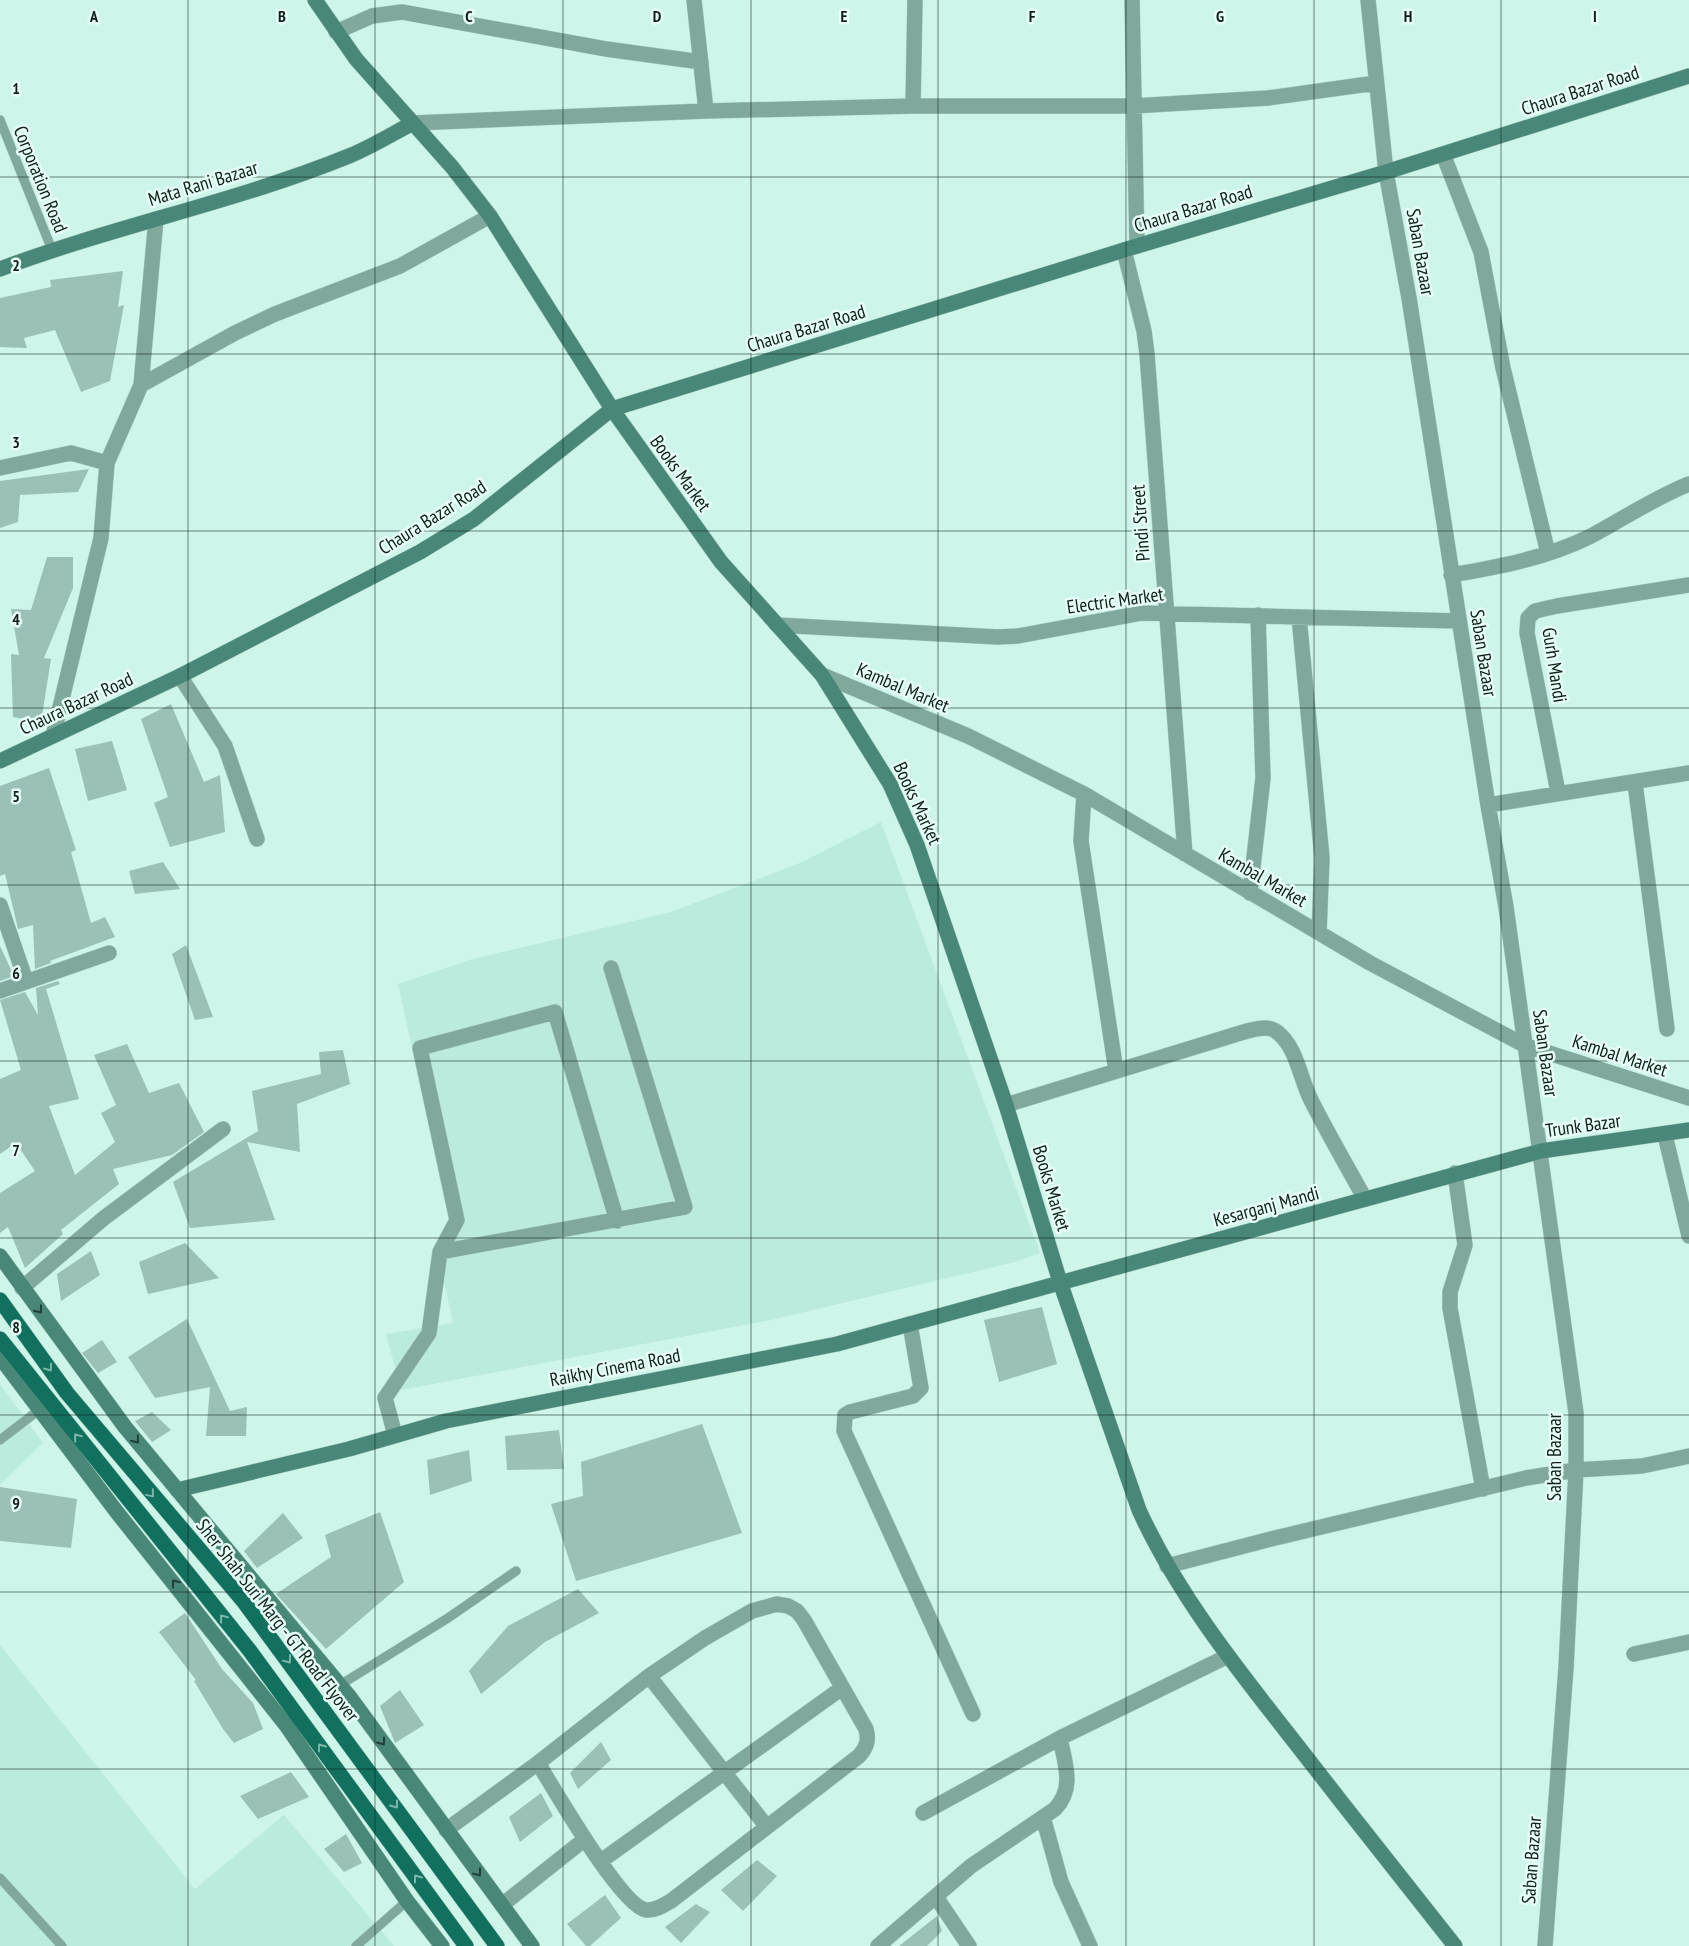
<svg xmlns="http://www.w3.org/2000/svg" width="1689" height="1946" font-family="'PT Sans Narrow',sans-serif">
<rect width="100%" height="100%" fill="#cdf5e9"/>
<path fill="#bbebdd" d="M881,822L1040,1253L1015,1262L771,1320L401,1390L386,1334L453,1323L437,1250L453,1235L398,984L473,959L671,912L800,863Z
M0,1384L43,1443L0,1485Z
M0,1645L195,1889L284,1815L394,1946H0Z"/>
<path fill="#9bc1b6" d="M123,271L118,307L124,305L110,381L81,392L55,330L24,338L27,348L0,347V298L51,287L50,280Z
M89,469L78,492L20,495L18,522L0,528V481Z
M47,557H73V588L44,658L51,659L41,722L13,717L11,654L19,655L11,609L31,610Z
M171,704L204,782L220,775L225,832L170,847L154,803L168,797L141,719Z
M112,741L127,790L88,801L75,749Z
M49,768L76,850L71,852L91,923L105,917L115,937L50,961L51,963L35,969L33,925L18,929L5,874L0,876V786Z
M163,862L180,889L135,894L129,871Z
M186,945L213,1017L195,1020L172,954Z
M0,946L14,976L0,981Z
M58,981L60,984L46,989L79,1099L49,1106L75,1175L115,1142L101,1113L116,1105L94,1055L127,1044L149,1093L179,1083L204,1132L172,1155L113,1169L119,1184L61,1230L63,1234L25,1268L8,1227L0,1233V1193L35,1171L16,1143L0,1154V1079L21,1070L0,1000L25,992L38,1015L36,988Z
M343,1050L350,1084L297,1104L300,1152L247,1142L275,1220L190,1228L173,1182L258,1131L252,1091L321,1074L319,1052Z
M185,1243L219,1278L148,1294L139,1262Z
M91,1251L100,1275L61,1301L57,1274Z
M1042,1307L1057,1364L999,1382L984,1320Z
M187,1319L230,1411L247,1407L246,1436H206L210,1387L155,1398L128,1357Z
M102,1340L117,1362L98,1373L82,1353Z
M152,1412L171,1430L152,1442L135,1421Z
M702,1424L742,1533L576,1581L551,1504L583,1496L581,1462Z
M559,1430L564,1469L507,1470L505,1436Z
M469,1450L472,1481L430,1495L427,1460Z
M0,1487L77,1499L71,1548L0,1541Z
M380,1512L404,1582L326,1649L276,1594L331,1557L325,1535Z
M283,1513L303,1538L257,1568L244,1551Z
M578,1589L599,1613L545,1642L481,1694L469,1671L508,1626Z
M185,1613L222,1669L253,1703L263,1729L234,1743L223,1729L194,1681L196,1680L159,1632Z
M400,1690L424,1725L395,1743L380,1706Z
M601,1742L611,1760L578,1789L570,1773Z
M291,1772L309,1797L258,1819L240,1796Z
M541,1793L553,1816L520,1842L509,1817Z
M346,1834L362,1863L344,1872L324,1849Z
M757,1860L777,1876L743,1911L721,1890Z
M605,1895L621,1918L590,1946H586L567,1924Z
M696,1904L710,1912L681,1943L665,1927Z
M937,1916L942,1931L927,1946H899Z"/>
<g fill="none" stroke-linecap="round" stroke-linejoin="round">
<g stroke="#abcec4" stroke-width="10">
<path id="lane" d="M0,120L52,250
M0,1440L39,1410
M340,1685L448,1618L516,1571
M0,1878L62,1946
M356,1946L407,1901"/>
</g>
<g stroke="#abcec4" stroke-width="16">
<path id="street" d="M694,0L706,111
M1132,0L1137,246
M1368,0L1386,172L1409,298L1488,805L1506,907L1576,1413V1470L1566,1668L1545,1946
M336,32L372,16L402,12L606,49L701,62
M913,106L915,0
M413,123L706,111L913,106H1133L1268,98L1376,83
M1443,154L1481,252L1503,368L1548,553
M1124,250L1144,331L1147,354L1185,854
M141,385L235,333L275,314L400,266L490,216
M0,468L71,453L107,463
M1451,575C1499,567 1547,558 1591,536C1623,519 1654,498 1689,484
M1299,617L1322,858L1319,933
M777,625L997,637L1018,636L1142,613L1459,621
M822,675L968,736L1084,794L1370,963L1524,1045L1689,1098
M180,676L225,746L257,839
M53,736L101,538L107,463L141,385L156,219
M1635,783L1667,1029
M1558,792L1527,633L1528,618L1535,611L1557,606L1689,585
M1084,794L1081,841L1116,1071
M1488,805L1689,773
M1250,893L1263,778L1258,615
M0,905L26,981
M0,991L109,953
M1006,1105L1247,1031C1257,1029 1269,1025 1277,1032C1297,1047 1300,1079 1311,1100C1328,1134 1347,1166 1365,1199
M1665,1135L1689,1236
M1455,1173L1465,1245L1450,1292V1308L1483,1489
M440,1252L685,1207L611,968
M22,1288L104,1218L223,1129
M910,1324L921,1388L913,1396L850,1412L845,1415L844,1431L973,1714
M395,1435L385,1398L429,1333L440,1252L457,1220L420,1048L555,1012L617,1221
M1167,1566L1271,1539L1526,1478L1576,1470L1642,1466L1689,1456
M1634,1654L1689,1642
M649,1676L767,1827
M923,1813L1060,1738L1228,1656
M1043,1817L1061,1882L1090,1946
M446,1830L538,1763L649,1676L705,1638L752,1611L777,1604L788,1606L797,1611L804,1620L866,1729C869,1740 867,1747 859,1756L671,1901C664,1905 655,1911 646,1910C621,1906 554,1789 538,1763
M601,1861L842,1688
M936,1897L969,1946
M502,1905L585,1839
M878,1946L971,1866L1055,1809C1075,1788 1065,1764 1060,1738"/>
</g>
<g stroke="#abcec4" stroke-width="16">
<path id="secondary" d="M315,0L356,59L452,167L490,216L612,409L721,562L822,675L890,784L917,845L1006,1105L1060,1282L1139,1510C1176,1591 1231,1661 1286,1731C1342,1803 1398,1874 1455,1946
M0,269C114,226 236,202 349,156C371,147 392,134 413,123
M0,761L180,676L420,552L474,519L612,409L1137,246L1386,172L1689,76
M0,1256L125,1427L349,1696L532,1946
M0,1357L116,1511L286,1725L407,1901L442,1946
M177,1490L349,1449L446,1421L837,1344L1541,1151L1689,1130"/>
</g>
<g stroke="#abcec4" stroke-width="16">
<path id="primary" d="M0,1300L67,1393L244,1602L497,1946
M0,1339L250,1651L466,1946"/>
</g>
<use href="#lane" stroke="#81a89d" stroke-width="9"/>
<use href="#street" stroke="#81a89d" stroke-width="15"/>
<use href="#secondary" stroke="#498878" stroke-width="15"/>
<use href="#primary" stroke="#11705e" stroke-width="15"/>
</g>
<defs><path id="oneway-chevron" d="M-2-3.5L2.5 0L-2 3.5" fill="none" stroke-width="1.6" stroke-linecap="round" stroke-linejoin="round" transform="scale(1.25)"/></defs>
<g stroke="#213e37">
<use href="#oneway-chevron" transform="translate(39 1310) rotate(52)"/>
<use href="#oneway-chevron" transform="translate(136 1440) rotate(51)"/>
<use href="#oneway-chevron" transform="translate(175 1583) rotate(-128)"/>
<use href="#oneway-chevron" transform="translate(382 1742) rotate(54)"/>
<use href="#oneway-chevron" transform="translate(478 1873) rotate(53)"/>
</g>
<g stroke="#7cb7aa">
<use href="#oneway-chevron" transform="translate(49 1368) rotate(54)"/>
<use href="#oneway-chevron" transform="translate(77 1437) rotate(-129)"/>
<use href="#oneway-chevron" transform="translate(151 1494) rotate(50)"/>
<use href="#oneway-chevron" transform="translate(223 1618) rotate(-129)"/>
<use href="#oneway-chevron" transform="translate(288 1660) rotate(53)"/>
<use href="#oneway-chevron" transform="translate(321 1747) rotate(-126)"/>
<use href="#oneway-chevron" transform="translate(395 1805) rotate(54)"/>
<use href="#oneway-chevron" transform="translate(417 1878) rotate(-126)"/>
</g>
<path fill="none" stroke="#101f1b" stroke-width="1" stroke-opacity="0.55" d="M188,0V1946M375,0V1946M563,0V1946M751,0V1946M938,0V1946M1126,0V1946M1314,0V1946M1501,0V1946M0,177H1689M0,354H1689M0,531H1689M0,708H1689M0,885H1689M0,1061H1689M0,1238H1689M0,1415H1689M0,1592H1689M0,1769H1689"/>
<g text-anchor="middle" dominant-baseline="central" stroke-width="5" stroke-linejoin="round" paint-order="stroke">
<g font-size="19" fill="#101f1b" stroke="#e7fef7">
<text transform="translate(1580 90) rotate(-18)">Chaura Bazar Road</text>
<text transform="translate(41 179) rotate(68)">Corporation Road</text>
<text transform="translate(203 183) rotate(-17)">Mata Rani Bazaar</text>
<text transform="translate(1193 208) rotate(-17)">Chaura Bazar Road</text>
<text transform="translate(1421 252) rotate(80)">Saban Bazaar</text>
<text transform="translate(806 328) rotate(-17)">Chaura Bazar Road</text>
<text transform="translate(681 473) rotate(54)">Books Market</text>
<text transform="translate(432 517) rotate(-32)">Chaura Bazar Road</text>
<text transform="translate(1140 523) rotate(-94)">Pindi Street</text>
<text transform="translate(1115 600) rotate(-8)">Electric Market</text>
<text transform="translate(1484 653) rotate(81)">Saban Bazaar</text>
<text transform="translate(1555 665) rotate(81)">Gurh Mandi</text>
<text transform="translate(903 687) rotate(23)">Kambal Market</text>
<text transform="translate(76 703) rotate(-25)">Chaura Bazar Road</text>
<text transform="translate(918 803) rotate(65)">Books Market</text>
<text transform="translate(1263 877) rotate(30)">Kambal Market</text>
<text transform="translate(1546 1053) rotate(82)">Saban Bazaar</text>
<text transform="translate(1620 1055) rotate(18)">Kambal Market</text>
<text transform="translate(1583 1125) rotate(-8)">Trunk Bazar</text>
<text transform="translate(1052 1188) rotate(73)">Books Market</text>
<text transform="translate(1266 1206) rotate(-15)">Kesarganj Mandi</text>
<text transform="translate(615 1367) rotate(-11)">Raikhy Cinema Road</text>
<text transform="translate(1554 1457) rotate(-90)">Saban Bazaar</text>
<text transform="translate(278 1620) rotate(52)">Sher Shah Suri Marg - GT Road Flyover</text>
<text transform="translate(1531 1860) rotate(-86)">Saban Bazaar</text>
</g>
</g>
<g font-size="16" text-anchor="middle" font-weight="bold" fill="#101f1b" stroke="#e7fef7" stroke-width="5" stroke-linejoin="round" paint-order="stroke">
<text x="94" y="22">A</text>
<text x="282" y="22">B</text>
<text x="469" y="22">C</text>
<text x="657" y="22">D</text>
<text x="844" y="22">E</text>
<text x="1032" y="22">F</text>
<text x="1220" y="22">G</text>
<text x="1408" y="22">H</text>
<text x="1595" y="22">I</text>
<text x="16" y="94">1</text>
<text x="16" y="271">2</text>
<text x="16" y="448">3</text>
<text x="16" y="625">4</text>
<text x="16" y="802">5</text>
<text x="16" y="979">6</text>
<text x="16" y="1156">7</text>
<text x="16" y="1333">8</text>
<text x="16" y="1509">9</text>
</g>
</svg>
